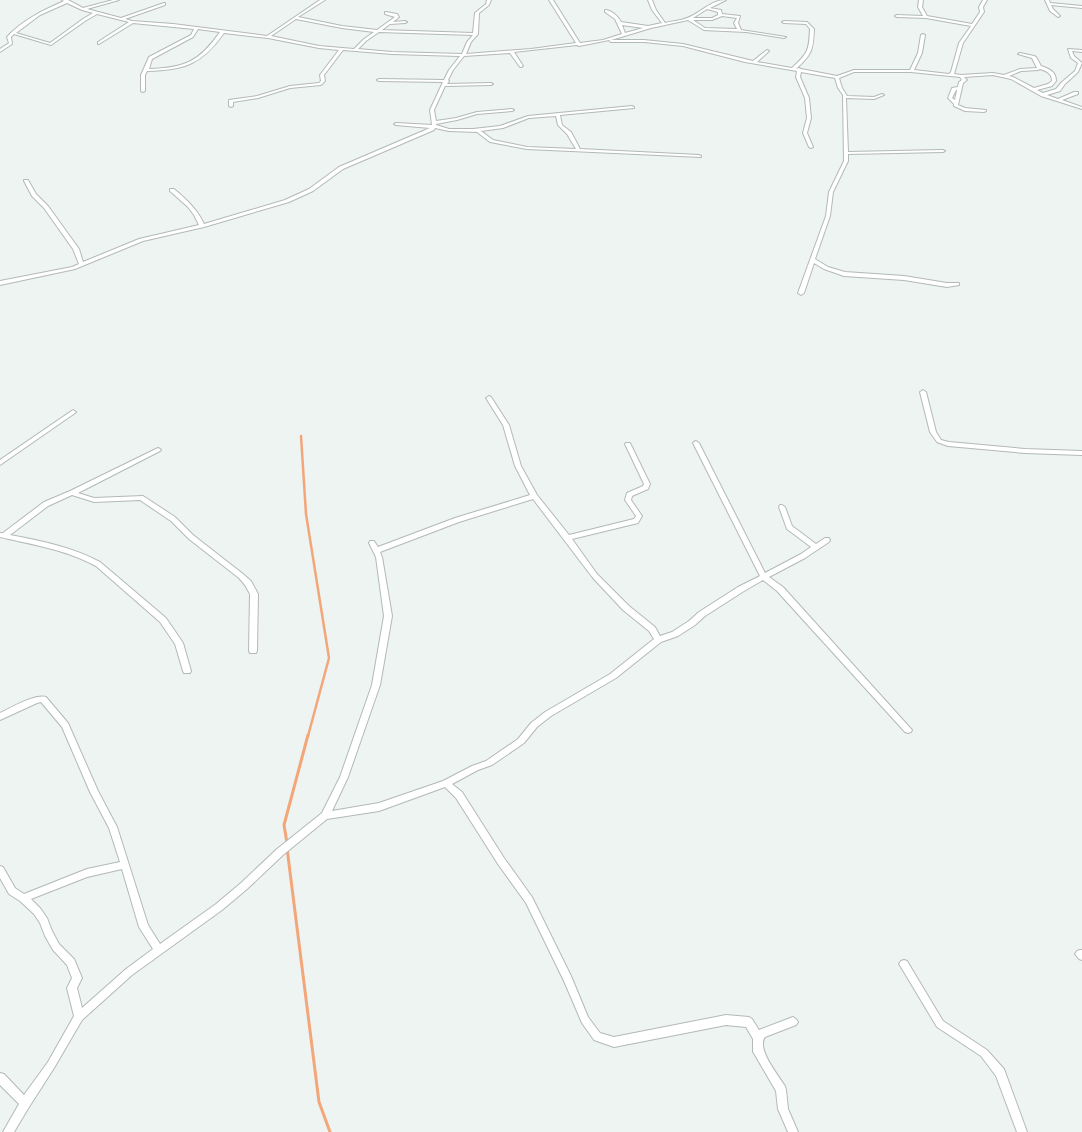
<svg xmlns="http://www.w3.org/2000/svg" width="1082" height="1132" font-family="Spectral,serif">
<rect width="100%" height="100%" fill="#edf4f2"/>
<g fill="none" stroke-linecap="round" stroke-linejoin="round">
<path stroke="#f4a67b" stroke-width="2.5" d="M301,436L306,514L329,658L308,736"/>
<path stroke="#f4a67b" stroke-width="3" d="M287,843L284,825L308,735
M287,848L319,1102L330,1132"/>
<g stroke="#b2b9b7" stroke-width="2">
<path id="street" d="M62,0H68L83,8L113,0H119L87,9L121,18L164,3H165V5L125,19L132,21L173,24L267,36L320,0H325L298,17L342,26L377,30L395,17L385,14V12H386L397,14L399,17L393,22L405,21L407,22L405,23L390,24L382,30L473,33L475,13L486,4L487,0H491L489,5L479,13L478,34L471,42L466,54L531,49L576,43L549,0H553L580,43L603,40L622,34L615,19L605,12V10C611,10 618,16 621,22L648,26L662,23L652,10L648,0H652L656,10L665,23C672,21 680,21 687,18C700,14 710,0 726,0L710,8L721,10L722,14L740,16L738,23L741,30L786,37L784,38L746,32L704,30L688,20L651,28L611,40H644L683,44L753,61L767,50L769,51L768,52L757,62L792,68C808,53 809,51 810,29L806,24L784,23L782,22L784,21L807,22L814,29C813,51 812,54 796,69L799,68L801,69L837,76L854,70H910L918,53L921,35L923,34L925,35L922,53L914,70L949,74L951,72L959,43L971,26L926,18L897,17L895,16L897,15L923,16L918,7L919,0H923L922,7L927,16L972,24L980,12L979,7L983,0H987L983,7L984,12L963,43L954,74L961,75L993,73L1004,75L1020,69L1037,68L1032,58L1018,54L1020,53L1034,56L1036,57L1041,66C1049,69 1056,71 1056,81L1052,86L1037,90L1043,93L1056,89L1062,82L1075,71L1078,63L1071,58L1068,49L1082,50V52L1072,51L1074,56L1082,63L1078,72L1065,84L1060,91L1047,95L1058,99L1074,92H1078V94L1062,100L1082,107V109L1041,96L1011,79L993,75L964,77L967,80L963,83L958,105L965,108L986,110V111L984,112L965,111L954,106V104L948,98L952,88L958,87L959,82L962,80L960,77L911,72H854L839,78L842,88L847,96L874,97L882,94L884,95L874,99L846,98L848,152L943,150L945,151L943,152L848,154V161L833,192L830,216L815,259L828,267L845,272L904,276L947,283H959V285L947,287L904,280L844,276L824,269L814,263L804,293L801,295L798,293L826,216L829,192L844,161L843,95L838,88L835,78L801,72L800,77L809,98L811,118L807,133L813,147L811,148L809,147L803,133L807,118L805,98L796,77L797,71L745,62L683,46L644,42H611L609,40L579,46L577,45L514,52L523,66L521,67H520L510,53L464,56L453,70L448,80L449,81L447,84L491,83L493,84L491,85L445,86L434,110L436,121L456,118L477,112L512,109L514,110L512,111L477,114L457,120L436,124V125L449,129H473L500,126L528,116L632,106L634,107V108L560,115L562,125L571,132L580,149L699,155L701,156V157L527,149L490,142L477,132L449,131L435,128L434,130L343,169L313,191L289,202L204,227L143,241L75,269L0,285V281L72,267L79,264L73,249L44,208L32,196L24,181V180H28L36,194L48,206L79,249L83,262L139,239L199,225L194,215L188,207L170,191V189H174C186,199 197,209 204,224L285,200L309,189L339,167L430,128L396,125L394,124L396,123L432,125L430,110L443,82L379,81L377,80L379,79L444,80L449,70L460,56L392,54L343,50L324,75L325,81L321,85L290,88L258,98L233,102V106L231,107L229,106V100L257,96L290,86L319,83L321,81L320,75L339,50L319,48L268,38L224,33C202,64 185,70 147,71L145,75V91L143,92L141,91V75L149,57L191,35L194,29L133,23L99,44H98V42L129,22L97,14L85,21L51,45L14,34L11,37L12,44L0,52V49L9,43L7,37C22,20 44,10 64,1ZM67,3L82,10L93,13L83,19L50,43L16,33L40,15ZM707,9L718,12V15L712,18H693ZM722,16L737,18L734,23L737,29L705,28L693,20H712ZM296,19L342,28L374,32L364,39L354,49L319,46L271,36ZM622,25L643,28L625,33ZM198,29L220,32C199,62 184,68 149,69L152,59L193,37ZM379,32L473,35L467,42L462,54L392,52L358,49L366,41ZM1040,69C1046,71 1052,73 1052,81L1048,84L1034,88L1013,77L1009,76L1021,71L1038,70ZM956,90H957L955,100L952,98ZM556,116L558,125L567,134L576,149L527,147L493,140L481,131L503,128L529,118Z
M1045,0H1049L1050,3L1082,6V8L1051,5L1053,9L1060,16L1058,17L1050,11Z
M923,390L926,392L936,432L941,440L949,442L1025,449L1082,451V455L1025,453L948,446L937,442L930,432L920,392Z
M489,396L491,397L509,425L521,466L537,495L569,535L634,519L636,516L625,500L627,493L643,486L644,484L625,444L626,443H630L650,484L648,489L632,496L631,500L642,516L638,523L572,539L597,574L629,606L655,627L660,636L672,632L689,621L699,612L738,587L760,576L693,443L694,442L696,441L699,443L765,573L801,554L811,547L787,529L779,507L780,505H782L785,507L792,526L816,544L825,538H829L830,540L829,542L805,558L769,577L783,587L912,730L911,732L908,733L905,732L777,591L763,580L744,591L705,616L695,625L678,636L661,642L616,678L551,716L537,727L524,743L492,765L478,770L452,784L462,792L504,858L532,897L571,976L588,1017L600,1033L614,1037L726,1015L749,1017L752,1019L759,1030L793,1017L796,1019L798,1022L796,1025L765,1037C756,1048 778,1075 785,1086L786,1090L788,1109L798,1132H788L778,1109L776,1091L755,1055L753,1052V1039L746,1027L726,1025L614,1047L594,1040L582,1023L564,981L526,903L498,864L456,798L445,787L379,811L327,819L283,855L247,889L222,910L132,975L82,1020L54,1068L29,1107L14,1132H3L19,1104L0,1085V1073L4,1074L24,1095L48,1062L74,1016L67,988L72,978L67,965L53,950L45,936L40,923L34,914L20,901L9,894L0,878V866L3,867L15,888L24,894L87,869L120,862L109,828L90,792L62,727L41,702L37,703L0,720V713C11,708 34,694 46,697L68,723L98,791L117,827L148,925L160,944L216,904L241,883L277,849L322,813L340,777L372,685L384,616L376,557L369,543L370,541H374L378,547L455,518L530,495L515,466L503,425L486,398ZM533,499L593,578L623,610L649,631L654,639L610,674L545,712L531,723L518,739L486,761L472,766L443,781L379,803L332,811L348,777L380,685L392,616L382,557L380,552L459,522ZM122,869L139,927L153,949L126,969L82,1008L77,988L82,978L74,959L59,944L52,931L47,918L40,908L31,899L87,877Z
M73,410L76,412L75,413L0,465V460Z
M158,448L160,449L161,450L160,451L78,493L94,498L143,496L175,517L193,535L243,574L251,581L258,594L257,651L256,653H250L249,651L250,594L245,585L239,578L189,539L171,521L140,500L94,502L72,495L48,506L10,535C42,541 72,547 100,562L166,618L183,643L191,671L190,673H184L183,671L175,644L160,622L96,566C64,549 34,545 0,537V533H3L44,502L70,491Z
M1080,950H1082V960L1079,959L1075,954L1077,951Z
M904,960L907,961L943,1021L987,1050L1004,1069L1027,1132H1017L996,1076L981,1056L937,1027L901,967L899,964L901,961Z"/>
</g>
<use href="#street" fill="#fff" fill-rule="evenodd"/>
</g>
</svg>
